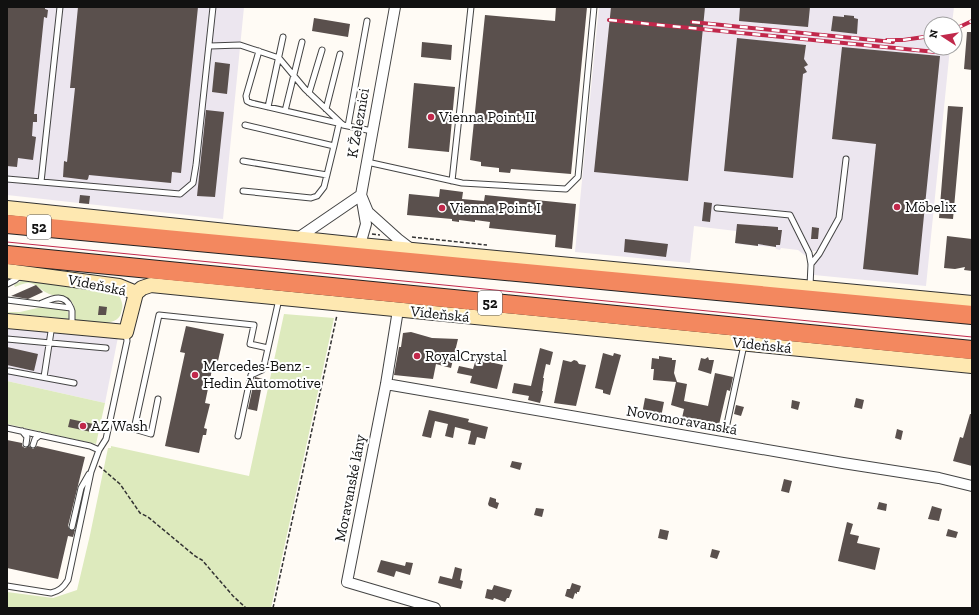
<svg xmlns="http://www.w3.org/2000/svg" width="979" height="615" font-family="'Zilla Slab',serif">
<rect width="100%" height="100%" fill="#fffbf5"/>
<path fill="#ece6ef" d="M7,7H244L223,219L7,195Z
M599,7H954L952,24H931V48H950L926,286L814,275L816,251H812L807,257L798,250L781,248L780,250L776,249L775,247L736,244V231L694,226L690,263L575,252Z
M7,327L118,337L105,403L7,381Z"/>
<path fill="#ddeabd" d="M24,279L114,291C118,293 121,298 122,303C123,307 122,309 121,313C117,329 88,321 75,320C76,309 74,297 61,296C57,295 53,296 49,294C33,286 35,278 15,287L14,285Z
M46,306L67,309L69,317L68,319L7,313V312H20Z
M284,314L334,318L271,608H7V592L53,598L77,590L90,535L108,448H111V446L249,476Z
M7,381L105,403L96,444L7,424Z"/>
<path fill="#5a504d" d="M7,7H45V9L48,10L47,18L44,17L34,114H37V122H33L32,136L36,137L33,160L18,158L17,167L7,166Z
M78,7H198L181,173L172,172L171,183L89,175L88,179L87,180L63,177L64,161L67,162L75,88H70Z
M556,7H587L571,174L511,169L510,173L499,172V168L481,166V162L470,160L485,15L555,21Z
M611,7H705L688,181L594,172Z
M740,7H810L808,27L739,21Z
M844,15L854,16V18L858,19L857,34L831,31L833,16L844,17Z
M314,18L350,24L348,37L312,31Z
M967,32H972V70L964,69Z
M737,38L806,45L804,59L808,65L804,67L807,72L803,74L793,178L724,171Z
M422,42L452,45L451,60L421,57Z
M842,47L940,56L918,275L863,269L876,144L832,139Z
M215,62L230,64L227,94L212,92Z
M414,83L455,87L449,152L408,148Z
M948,106L963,107L953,219L939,218Z
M206,110L224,112L215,197L197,196Z
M440,189L463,192L462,199L484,201L485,195L576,204L572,249L555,247L556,235L489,228L490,222L475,220V222L459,220V222L452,221V219L407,215L409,194L439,197Z
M80,195L90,196L89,204L79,203Z
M704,202L712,203L710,222L702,221Z
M737,224L778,227V230H782L780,245H776V247L758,244V246L735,243Z
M812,227L819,228L818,239H811Z
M947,236L972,239V271L964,270L965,267L955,269L944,268Z
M625,239L668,244L666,257L624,252Z
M36,285L43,292L28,299L11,296Z
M99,306L107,307L106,315H98Z
M186,326L224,334L218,361L214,360L205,403L210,404L204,428L207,429L206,435H203L199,453L165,446L185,353L180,352Z
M411,332L432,338L458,339L451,368L436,364L433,379L394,375L399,347H401L403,333Z
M7,347L38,354L34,371L7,365Z
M540,348L553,352L550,365L546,364L543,378H544L542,391H543L540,403L528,400L529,396L512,393L514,383L531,386Z
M603,353L613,356L614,353L621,355L610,395L603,393V390L595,388Z
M659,356L672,358V360H676L674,373L677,382L687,384L684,401L708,406L715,373L733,377L730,391L727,390L718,429L700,426L701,422L682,418L684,409L671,405L676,382L653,380L654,369H651L652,358L659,359Z
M708,357L709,360H714L711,374L698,370L701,358L705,359Z
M476,359L503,365L497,389L470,383L472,376L457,373L459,366L473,369Z
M563,360L571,362L574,360L577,361L579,364L586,365L576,406L554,403Z
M255,377L263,379L257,411L248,409Z
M645,398L664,402L661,417L642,414Z
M856,398L864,400L862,409L854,407Z
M792,400L800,402L798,410L791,408Z
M736,405L744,407L741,416L734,414Z
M429,410L469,419L468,422L488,427L485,439L477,437L475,445L468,444L471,431L455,427L453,438L445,436L448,424L435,421L431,438L422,436Z
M970,414H972V466L953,461L960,437L963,438Z
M70,419L98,425L96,433L68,427Z
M897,429L903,431L901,440L895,438Z
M7,440L22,443V446L25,448L29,446L33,449L37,446L85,457L68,526L70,530H75L73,537L68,536L58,579L7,568Z
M512,461L522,463L520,470L510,467Z
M784,479L792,481L789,493L781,491Z
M490,497L496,499V502L499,503L497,509L489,506L488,504Z
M879,502L887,504L886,511L877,509Z
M932,506L942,509L939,521L928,519Z
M536,508L544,509L542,517L534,515Z
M847,522L853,524L850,534L859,536L857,543L880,548L875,570L838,561Z
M660,529L669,531L667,540L658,538Z
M948,529L958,532L956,538L946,536Z
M712,549L720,551L717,559L710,557Z
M381,560L405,566L406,562L413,563L410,575L396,571L394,577L377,572Z
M455,567L462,569L460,580L463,581L461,589L438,583L440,576L452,579Z
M572,583L581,586L579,592H577V594L575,593L573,599L565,596L567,589H570Z
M494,585L512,590L509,598H507L505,602L494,598L493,600L485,598L487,589L492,590Z"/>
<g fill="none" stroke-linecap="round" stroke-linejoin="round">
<g stroke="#444" stroke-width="7">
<path id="lane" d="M210,46L240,45L279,58L305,89L343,125L372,131
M259,51L246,96L247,101L251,103L342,124
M309,93L322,50
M268,107L283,37
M326,109L340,54
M285,111L302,42
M245,125L334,146L339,124
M348,126L367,21
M243,161L327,175
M367,162L462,183L566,189L578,177L594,7
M7,179L180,194L193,183L196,165L213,7
M452,181L471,7
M41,182L60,7
M243,191L311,198L317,196L324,187L334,146
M717,208L790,215L809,253L811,264L810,286
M811,264L819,254L839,218L846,159
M7,284L15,280L21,275
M7,300L71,308L72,311V326
M42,303C53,298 65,293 71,308
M7,339L106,348
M9,371L74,383
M44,377L52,325
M158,399L151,434L134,429L159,315L254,325L250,344L268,348
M727,424L744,345
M7,428L90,446L99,450L106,439L127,341L126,333
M22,431L27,437L26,444
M238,436L251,375L262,370L264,366L279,299
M33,445L35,439L40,435
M72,527L81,488L89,474
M7,586L51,593C59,591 63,588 68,580L91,472L99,450"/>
</g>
<g stroke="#444" stroke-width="12">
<path id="street" d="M298,238L361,195L368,212L398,239L411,249
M360,245L366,224L361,195L395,7
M398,310L386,384L347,582L435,608
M386,384L843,463L939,478L972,486"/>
</g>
<g stroke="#333" stroke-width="16">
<path id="secondary" d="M7,208L360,245L972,303
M7,271L119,286L136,293
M136,293L142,288L151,285L972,366
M7,321L126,332L136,293"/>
</g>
<g stroke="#222" stroke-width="20">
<path id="highway" d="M7,224L972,315
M7,255L972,350"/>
</g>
<path stroke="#333" stroke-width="1.5" stroke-dasharray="4 2" stroke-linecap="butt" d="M372,234L380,235
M412,237L487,245
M99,466L120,484L140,513L148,517L195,556L202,560L233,596L246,608
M273,608L337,315"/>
<use href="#lane" stroke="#fff" stroke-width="5"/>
<use href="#street" stroke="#fff" stroke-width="10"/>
<use href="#secondary" stroke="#fee8b1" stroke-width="14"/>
<use href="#highway" stroke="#f3885f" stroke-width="18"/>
<path stroke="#c1284b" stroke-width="1" d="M7,242L972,337"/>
<g stroke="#c1284b" stroke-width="4">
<path id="rail" d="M609,20L946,53
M692,22L893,42
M955,29L972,21
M887,40H903L931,36"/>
</g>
<use href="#rail" stroke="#fff" stroke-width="2.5" stroke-dasharray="8" stroke-linecap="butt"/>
</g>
<g fill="#c1284b" stroke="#fff" stroke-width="1.5">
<circle cx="431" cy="117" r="4"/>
<circle cx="897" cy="207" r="4"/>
<circle cx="442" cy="208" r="4"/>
<circle cx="417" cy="356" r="4"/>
<circle cx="195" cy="375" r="4"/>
<circle cx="83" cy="426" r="4"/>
</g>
<g text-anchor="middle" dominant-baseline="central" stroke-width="4" stroke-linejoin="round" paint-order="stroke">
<g fill="#fff" stroke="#585858" stroke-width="1">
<rect x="27" y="215" width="24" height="24" rx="3"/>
<rect x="478" y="291" width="24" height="24" rx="3"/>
</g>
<g font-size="14" font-weight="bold" fill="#111">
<text x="39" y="227">52</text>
<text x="490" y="303">52</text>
</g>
<g font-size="15" fill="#111" stroke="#fff" text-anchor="start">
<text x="439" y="117">Vienna Point II</text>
<text x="905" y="207">Möbelix</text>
<text x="450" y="208">Vienna Point I</text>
<text x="425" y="356">RoyalCrystal</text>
<text x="203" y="366">Mercedes-Benz -<tspan x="203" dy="17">Hedin Automotive</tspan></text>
<text x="91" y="426">AZ Wash</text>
</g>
<g font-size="15" fill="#111" stroke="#fff">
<text transform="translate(358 123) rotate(-80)">K Železnici</text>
<text transform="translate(97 285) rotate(11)">Vídeňská</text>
<text transform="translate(440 314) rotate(6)">Vídeňská</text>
<text transform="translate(762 345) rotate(6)">Vídeňská</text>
<text transform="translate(682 420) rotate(10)">Novomoravanská</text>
<text transform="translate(350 488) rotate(-79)">Moravanské lány</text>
</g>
</g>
<rect width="979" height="615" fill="none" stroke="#111111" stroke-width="16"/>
<g transform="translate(943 36) rotate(282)"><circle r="19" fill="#ffffff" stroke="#a0a0a0"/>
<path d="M0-3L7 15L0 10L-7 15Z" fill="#c1284b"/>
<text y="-6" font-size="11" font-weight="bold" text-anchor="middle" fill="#111111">N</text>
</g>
</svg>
